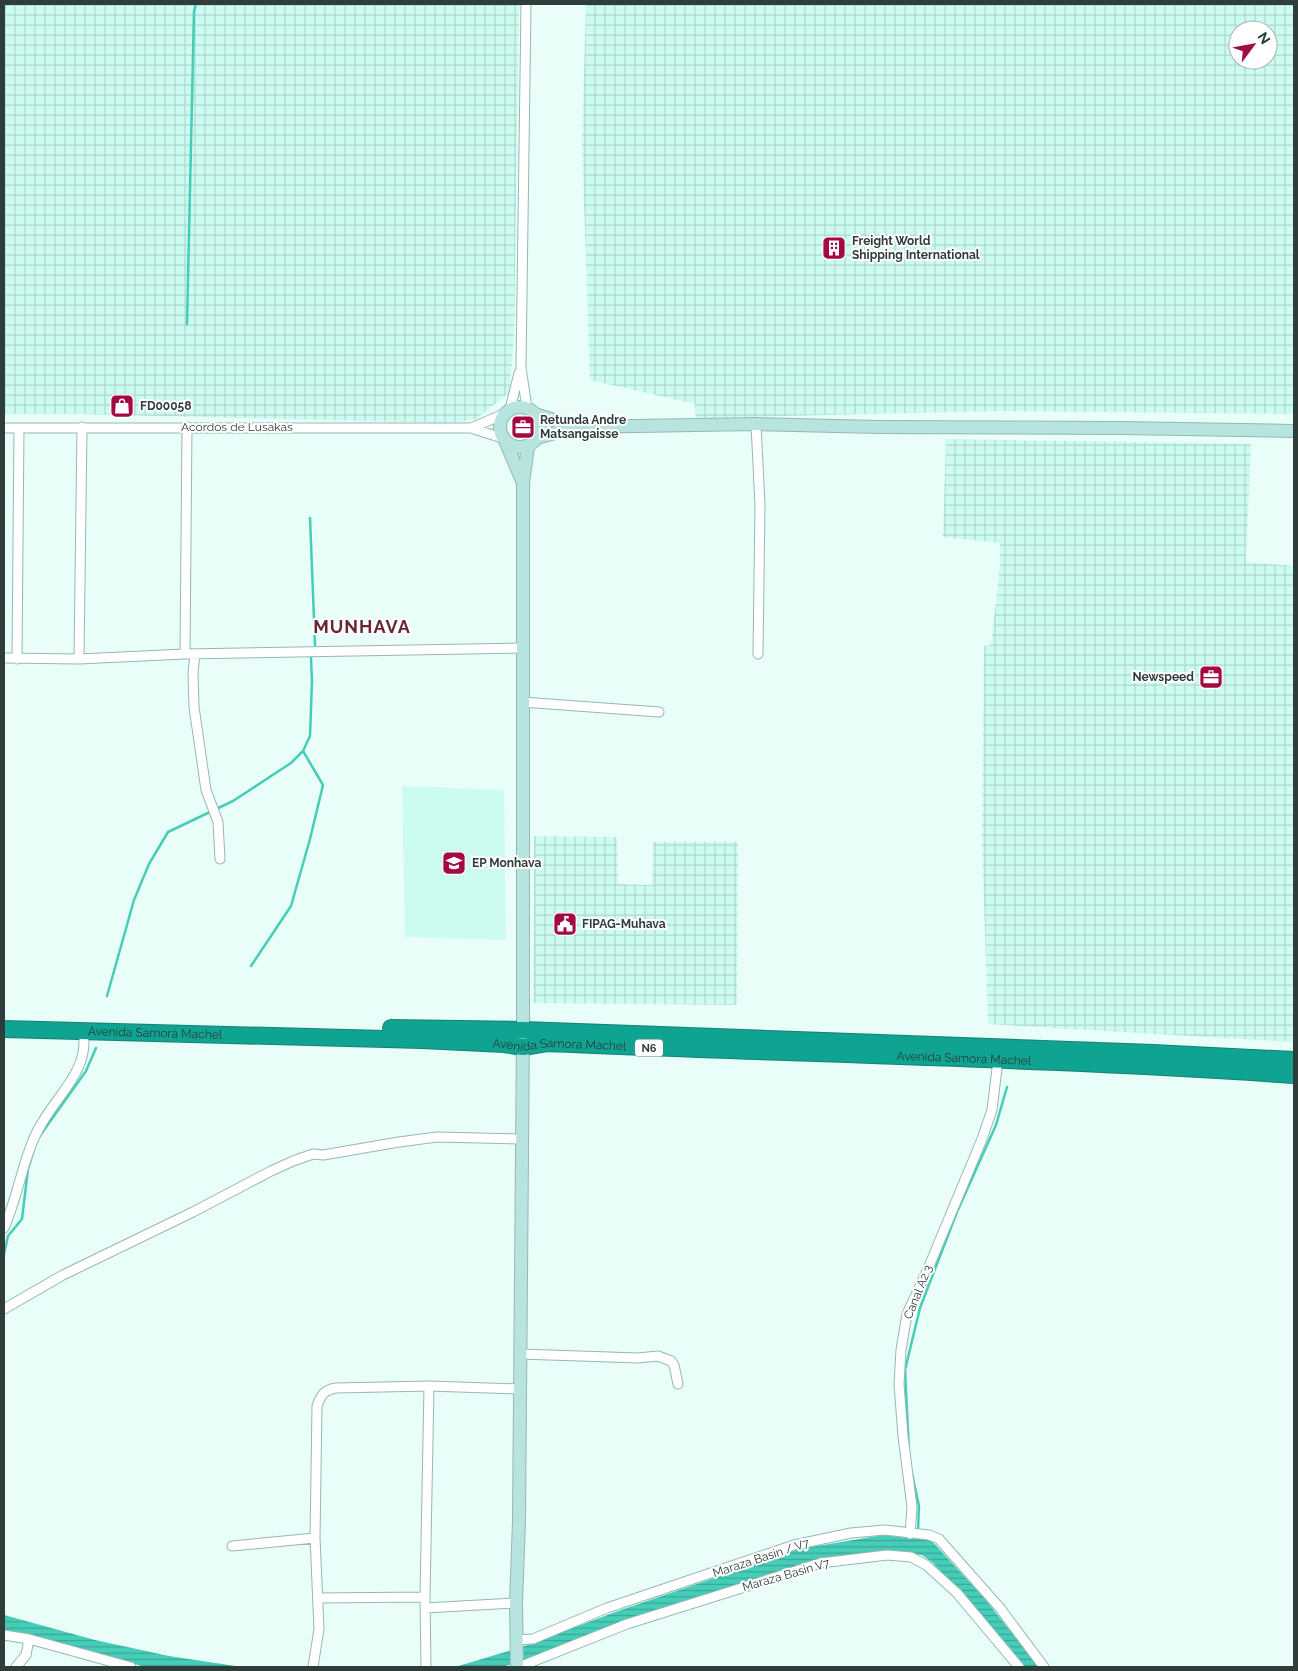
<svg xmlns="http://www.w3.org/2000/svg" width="1298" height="1671" font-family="Raleway,sans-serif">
<defs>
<pattern id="industrial-grid" width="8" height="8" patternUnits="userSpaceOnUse" patternTransform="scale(1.25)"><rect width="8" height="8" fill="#ccfbf1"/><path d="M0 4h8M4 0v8" fill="none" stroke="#b0d8cf"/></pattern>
<pattern id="water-rules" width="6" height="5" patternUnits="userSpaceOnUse" patternTransform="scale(1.25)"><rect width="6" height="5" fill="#45cdb8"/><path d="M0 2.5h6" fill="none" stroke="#3aa897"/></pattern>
</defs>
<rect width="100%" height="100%" fill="#e9fef9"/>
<path fill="#ccfbf1" d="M402,786L504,790L506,940L405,937Z"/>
<path fill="url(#industrial-grid)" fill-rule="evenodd" d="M4,4H519L514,339L509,393L476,419L454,423L74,414H4Z
M586,4H1294V414L1000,411L696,418L695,404L590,380L582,143ZM1238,30H1268V60H1238Z
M946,439L1251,444L1246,562L1294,566V1042L988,1024L982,842L984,646L991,645L1000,565V543L943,537Z
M534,836L617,837L618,884L652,885L653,842H738L737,1005L533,1003Z"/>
<path fill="url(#water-rules)" d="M883,1535L909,1538L921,1537V1539L932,1541L985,1599L1039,1667H1021L979,1614L933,1563L922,1555L887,1550L821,1558L625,1621L527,1660L502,1667H455L522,1647L618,1611L799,1549Z
M4,1615L95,1640L169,1656L242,1667H145L35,1636L4,1631Z"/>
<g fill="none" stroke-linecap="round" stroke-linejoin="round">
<path stroke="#45cdb8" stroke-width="2.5" d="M187,324L194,11L196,4
M310,518L315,645
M251,966L291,906L310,839L323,785L303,751
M107,996L134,900L149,864L168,832L233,801L291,763L303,751L310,736L312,681L311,658
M39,1137L86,1071L96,1048
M4,1254L8,1236L22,1219L28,1169L35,1146
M909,1452L905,1370L920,1308L957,1212L996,1125L1007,1087
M912,1474L919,1506L918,1531"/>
<g stroke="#95b8b1" stroke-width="11">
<path id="street" d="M526,4L521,368L527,408
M510,409L519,373
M756,424L760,505L758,654
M4,428H471L502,438
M471,428L504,414
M185,654L187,427
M195,654L193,673L194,707L206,790L218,822L220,859
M4,658L79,659L185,654L523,648
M17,659L19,428
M79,659L82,427
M522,702L659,712
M4,1228C15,1203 20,1176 29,1151C32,1142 37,1131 42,1123C59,1093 90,1069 83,1031
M4,1309L63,1275L193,1212L271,1171L293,1161L313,1154L323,1155L399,1142L437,1137L523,1139
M520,1354L638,1358L658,1356L671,1361L674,1365L678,1384
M910,1534L912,1507L903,1436L899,1384L901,1350L907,1314L927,1271L982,1139L992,1110L998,1060
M232,1546L315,1538
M318,1598L425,1597
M425,1608L516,1603
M4,1635L29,1639L131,1667
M516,1640L533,1639L607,1608L794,1545L851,1533L885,1530L929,1535L939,1539L1000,1608L1044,1667
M16,1667L26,1655L29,1639
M313,1667L319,1629L315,1538L317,1406C321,1395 324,1390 336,1388L429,1386L520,1389
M426,1667L425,1597L429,1386
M519,1667L627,1624L821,1563L887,1555L911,1557L926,1565L957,1593L1019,1667"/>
</g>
<g stroke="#95b8b1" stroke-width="14">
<path id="secondary" d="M500 427a20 20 0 1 1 40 0a20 20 0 1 1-40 0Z
M535,414L576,427
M537,438L576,427L756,424L879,427L1120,428L1294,431
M506,443L523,483
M517,1667L516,1603L519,1521L523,1030V483L528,446"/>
</g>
<g stroke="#198073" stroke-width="18">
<g id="highway">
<path d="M391,1028L523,1030L1153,1053L1294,1060"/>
<path id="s1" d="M4,1029L422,1040L504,1044L523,1047L547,1043C796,1054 1046,1058 1294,1075"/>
</g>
</g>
<use href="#street" stroke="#fff" stroke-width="9"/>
<use href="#secondary" stroke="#b7e4de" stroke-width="12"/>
<use href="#highway" stroke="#0ea491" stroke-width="16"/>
</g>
<defs>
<g id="building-square" transform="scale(1.25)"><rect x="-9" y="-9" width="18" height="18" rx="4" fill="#a40941" stroke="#fff"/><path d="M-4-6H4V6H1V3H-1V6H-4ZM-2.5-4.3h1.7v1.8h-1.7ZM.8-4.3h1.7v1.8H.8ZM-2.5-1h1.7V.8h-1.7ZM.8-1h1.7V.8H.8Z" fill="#fff"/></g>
<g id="shop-square" transform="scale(1.25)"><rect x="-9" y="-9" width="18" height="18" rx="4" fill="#a40941" stroke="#fff"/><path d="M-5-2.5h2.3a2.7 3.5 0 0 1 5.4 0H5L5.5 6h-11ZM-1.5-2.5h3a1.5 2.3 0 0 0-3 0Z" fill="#fff"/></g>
<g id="office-square" transform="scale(1.25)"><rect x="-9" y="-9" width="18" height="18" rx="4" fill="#a40941" stroke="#fff"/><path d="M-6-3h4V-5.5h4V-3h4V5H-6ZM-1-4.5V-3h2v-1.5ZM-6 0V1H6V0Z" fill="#fff"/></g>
<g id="school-square" transform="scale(1.25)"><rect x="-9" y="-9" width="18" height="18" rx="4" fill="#a40941" stroke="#fff"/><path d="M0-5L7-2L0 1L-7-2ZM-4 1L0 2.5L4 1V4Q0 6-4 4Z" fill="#fff"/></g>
<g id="civic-square" transform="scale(1.25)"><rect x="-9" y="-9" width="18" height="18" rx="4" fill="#a40941" stroke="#fff"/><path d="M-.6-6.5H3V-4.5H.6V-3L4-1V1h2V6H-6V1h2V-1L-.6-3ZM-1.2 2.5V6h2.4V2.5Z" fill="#fff"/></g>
</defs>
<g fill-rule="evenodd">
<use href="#building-square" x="834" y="248"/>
<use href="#shop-square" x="122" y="406"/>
<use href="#office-square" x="523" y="427"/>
<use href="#office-square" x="1211" y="677"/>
<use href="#school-square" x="454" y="863"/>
<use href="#civic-square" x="565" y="924"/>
</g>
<g text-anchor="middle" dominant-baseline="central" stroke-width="4" stroke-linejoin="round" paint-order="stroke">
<rect fill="#fff" stroke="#6d7775" stroke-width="1" x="635" y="1039.5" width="28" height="17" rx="4"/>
<g font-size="11" font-weight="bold" fill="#2e3d3a">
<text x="649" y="1048">N6</text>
</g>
<g font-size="12" font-weight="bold" fill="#2e3d3a" stroke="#fff" text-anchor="start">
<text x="852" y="241">Freight World<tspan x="852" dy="14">Shipping International</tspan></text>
<text x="140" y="406">FD00058</text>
<text x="540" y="420">Retunda Andre<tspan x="540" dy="14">Matsangaisse</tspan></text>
<text x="1194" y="677" text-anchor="end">Newspeed</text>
<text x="472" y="863">EP Monhava</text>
<text x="582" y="924">FIPAG-Muhava</text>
</g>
<g font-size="12" fill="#2e3d3a" stroke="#fff">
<text x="237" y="427">Acordos de Lusakas</text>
<text stroke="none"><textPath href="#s1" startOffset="151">Avenida Samora Machel</textPath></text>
<text stroke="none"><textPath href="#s1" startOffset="556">Avenida Samora Machel</textPath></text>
<text stroke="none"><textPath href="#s1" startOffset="961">Avenida Samora Machel</textPath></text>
<text transform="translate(918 1292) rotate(-68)">Canal A2.3</text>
<text transform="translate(761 1558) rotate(-18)">Maraza Basin / V7</text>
<text transform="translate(786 1575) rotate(-16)">Maraza Basin V7</text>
</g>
<g font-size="18" font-weight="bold" letter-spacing="1" fill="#6b2635" stroke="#fff">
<text x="362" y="626">MUNHAVA</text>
</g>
</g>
<rect width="1298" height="1671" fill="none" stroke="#2e3d3a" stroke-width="10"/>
<g transform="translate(1253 45) rotate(58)"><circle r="24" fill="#ffffff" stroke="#abb1b0"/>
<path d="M0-4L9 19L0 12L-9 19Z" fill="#a40941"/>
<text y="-8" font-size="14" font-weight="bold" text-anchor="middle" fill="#2e3d3a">N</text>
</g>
</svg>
